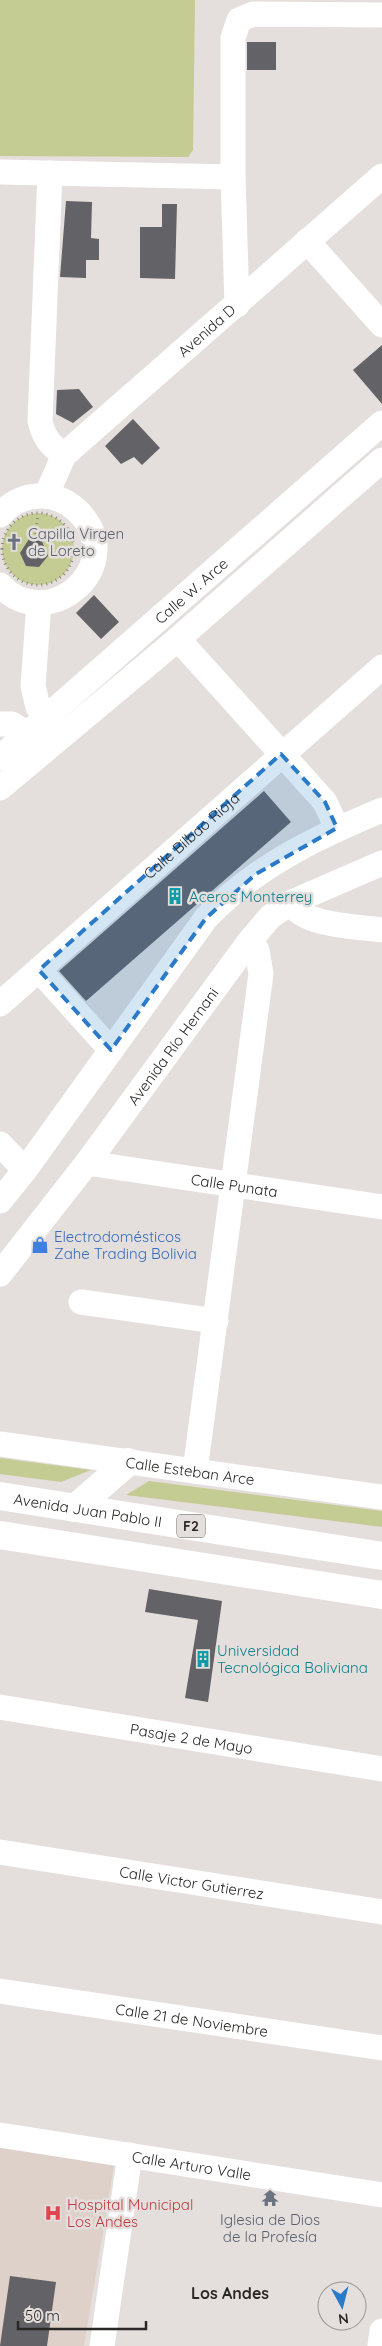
<svg xmlns="http://www.w3.org/2000/svg" width="382" height="2346" font-family="Quicksand,sans-serif">
<rect width="100%" height="100%" fill="#e4dfdc"/>
<path fill="#ded1ca" d="M0,2140L107,2156L114,2166L84,2346H0Z"/>
<path fill="#c5cc93" d="M0,0H195L193,150L188,157L0,156Z
M2 549a36 36 0 1 1 72 0a36 36 0 1 1-72 0Z
M0,1458L91,1470L61,1482L0,1474Z
M149,1481L382,1511V1527L126,1495Z"/>
<path fill="#636266" d="M247,42H276V70H247Z
M66,201L92,202L91,238L99,239V260H86V278L60,277Z
M162,204H177L175,279L140,278V227H162Z
M382,345V404L353,370Z
M79,389L93,407L73,423L56,414L57,390Z
M133,419L160,448L142,465L134,457L121,464L105,446Z
M29,539H41L48,556L39,567L26,566L20,553Z
M94,595L119,622L101,639L76,613Z
M264,791L291,822L86,1001L59,971Z
M149,1589L222,1601L208,1702L185,1698L198,1620L145,1612Z
M10,2276L56,2282L47,2346H0Z"/>
<g fill="none" stroke-linecap="round" stroke-linejoin="round">
<path stroke="#8c8886" stroke-width="3" stroke-dasharray="1 4" stroke-linecap="butt" d="M2 549a36 36 0 1 1 72 0a36 36 0 1 1-72 0Z
M35,539L38,515"/>
<g stroke="#fff" stroke-width="25">
<path d="M0,172L233,177"/>
<path d="M50,173L40,421C44,438 50,445 64,455"/>
<path d="M307,241L382,325"/>
<path d="M237,305L233,177V38L239,20L253,14L382,15"/>
<path id="s1" d="M46,496L64,455L382,176"/>
<path d="M0,515C13,500 32,493 52,497C65,500 75,507 83,517C125,569 47,635 0,585"/>
<path d="M39,603L33,686L38,707L46,717"/>
<path d="M178,639L325,802L337,828"/>
<path d="M0,724H12L27,734"/>
<path id="s2" d="M0,758L382,423"/>
<path d="M0,788L178,639L382,460"/>
<path d="M290,903C307,927 355,926 382,930"/>
<path d="M39,970L111,1050"/>
<path id="s3" d="M0,1004L382,667"/>
<path d="M0,1144L25,1170"/>
<path id="s4" d="M87,1163L382,1207"/>
<path d="M0,1201L25,1170L206,918C256,866 317,837 382,810"/>
<path id="s5" d="M0,1274L87,1163L249,942L270,917L290,903L382,863"/>
<path d="M81,1302L216,1321"/>
<path id="s6" d="M0,1444L382,1497"/>
<path d="M195,1471L261,974L257,950L249,942"/>
<path id="s7" d="M0,1707L382,1769"/>
<path id="s8" d="M0,1852L382,1912"/>
<path id="s9" d="M0,1991L382,2048"/>
<path id="s10" d="M0,2135L382,2195"/>
<path d="M102,2346L130,2155"/>
<path d="M380,2346L382,2331"/>
</g>
<g stroke="#fff" stroke-width="28">
<path id="s11" d="M0,1496L382,1556"/>
<path d="M75,1508L128,1462"/>
<path d="M0,1535L382,1595"/>
</g>
</g>
<path fill="#297bca" fill-opacity="0.2" stroke="#297bca" stroke-width="4" stroke-dasharray="10 6" stroke-linejoin="round" d="M281,754L325,802L337,828L256,874L206,918L111,1050L39,970Z"/>
<defs>
<g id="church-bare" transform="scale(1.35)"><path d="M-1.2-6h2.4v3.5h3.3v2.4h-3.3V6h-2.4V-.1h-3.3v-2.4h3.3Z" fill="#6b7280" stroke="#e4dfdc" stroke-width="2.5" paint-order="stroke"/></g>
<g id="building-bare" transform="scale(1.35)"><path d="M-4-6H4V6H1V3H-1V6H-4ZM-2.5-4.3h1.7v1.8h-1.7ZM.8-4.3h1.7v1.8H.8ZM-2.5-1h1.7V.8h-1.7ZM.8-1h1.7V.8H.8Z" fill="#0f9aa8" stroke="#e4dfdc" stroke-width="2.5" paint-order="stroke"/></g>
<g id="shop-bare" transform="scale(1.35)"><path d="M-5-2.5h2.3a2.7 3.5 0 0 1 5.4 0H5L5.5 6h-11ZM-1.5-2.5h3a1.5 2.3 0 0 0-3 0Z" fill="#3f7fe0" stroke="#e4dfdc" stroke-width="2.5" paint-order="stroke"/></g>
<g id="temple-bare" transform="scale(1.35)"><path d="M0-6L5-2H3V0L6.5 2.5H4V6H1.5V3h-3V6H-4V2.5H-6.5L-3 0V-2H-5Z" fill="#6b7280" stroke="#e4dfdc" stroke-width="2.5" paint-order="stroke"/></g>
<g id="hospital-bare" transform="scale(1.35)"><path d="M-5-5h3v3.5h4V-5h3V5h-3V1.5h-4V5h-3Z" fill="#e0444e" stroke="#e4dfdc" stroke-width="2.5" paint-order="stroke"/></g>
</defs>
<g fill-rule="evenodd">
<use href="#church-bare" x="14" y="542"/>
<use href="#building-bare" x="175" y="896"/>
<use href="#shop-bare" x="40" y="1245"/>
<use href="#building-bare" x="203" y="1659"/>
<use href="#temple-bare" x="270" y="2198"/>
<use href="#hospital-bare" x="53" y="2213"/>
</g>
<g text-anchor="middle" dominant-baseline="central" stroke-width="5" stroke-linejoin="round" paint-order="stroke">
<rect fill="#e4dfdc" stroke="#625f5d" stroke-width="1" x="177" y="1514.5" width="28" height="23" rx="4"/>
<g font-size="14" font-weight="bold" fill="#2a2827">
<text x="191" y="1526">F2</text>
</g>
<g font-size="15" fill="#2a2827" stroke="#e4dfdc">
<text stroke="none"><textPath href="#s1" startOffset="234">Avenida D</textPath></text>
<text stroke="none"><textPath href="#s2" startOffset="254">Calle W. Arce</textPath></text>
<text stroke="none"><textPath href="#s3" startOffset="255">Calle Bilbao Rioja</textPath></text>
<text stroke="none"><textPath href="#s5" startOffset="286">Avenida Río Hernani</textPath></text>
<text stroke="none"><textPath href="#s4" startOffset="149">Calle Punata</textPath></text>
<text stroke="none"><textPath href="#s6" startOffset="192">Calle Esteban Arce</textPath></text>
<text stroke="none"><textPath href="#s11" startOffset="89">Avenida Juan Pablo II</textPath></text>
<text stroke="none"><textPath href="#s7" startOffset="194">Pasaje 2 de Mayo</textPath></text>
<text stroke="none"><textPath href="#s8" startOffset="194">Calle Victor Gutierrez</textPath></text>
<text stroke="none"><textPath href="#s9" startOffset="194">Calle 21 de Noviembre</textPath></text>
<text stroke="none"><textPath href="#s10" startOffset="194">Calle Arturo Valle</textPath></text>
</g>
<g font-size="15" fill="#5b616d" stroke="#e4dfdc" text-anchor="start">
<text x="28" y="533">Capilla Virgen<tspan x="28" dy="17">de Loreto</tspan></text>
<text x="270" y="2219" text-anchor="middle">Iglesia de Dios<tspan x="270" dy="17">de la Profesía</tspan></text>
</g>
<g font-size="15" fill="#0d838f" stroke="#e4dfdc" text-anchor="start">
<text x="189" y="896">Aceros Monterrey</text>
<text x="217" y="1650">Universidad<tspan x="217" dy="17">Tecnológica Boliviana</tspan></text>
</g>
<g font-size="15" fill="#366cbe" stroke="#e4dfdc" text-anchor="start">
<text x="54" y="1236">Electrodomésticos<tspan x="54" dy="17">Zahe Trading Bolivia</tspan></text>
</g>
<g font-size="15" fill="#be3a42" stroke="#e4dfdc" text-anchor="start">
<text x="67" y="2204">Hospital Municipal<tspan x="67" dy="17">Los Andes</tspan></text>
</g>
<g font-size="16" font-weight="bold" fill="#2a2827" stroke="#e4dfdc">
<text x="230" y="2293">Los Andes</text>
</g>
</g>
<g transform="translate(342 2306) rotate(173)"><circle r="24" fill="#e4dfdc" stroke="#9a9694"/>
<path d="M0-4L9 19L0 12L-9 19Z" fill="#297bca"/>
<text y="-8" font-size="14" font-weight="bold" text-anchor="middle" fill="#2a2827">N</text>
</g>
<path d="M18 2321v8h128v-8" fill="none" stroke="#2a2827" stroke-width="2.5"/>
<text x="25" y="2321" font-size="15" fill="#2a2827" stroke="#e4dfdc" stroke-width="4" paint-order="stroke">50 m</text>
</svg>
